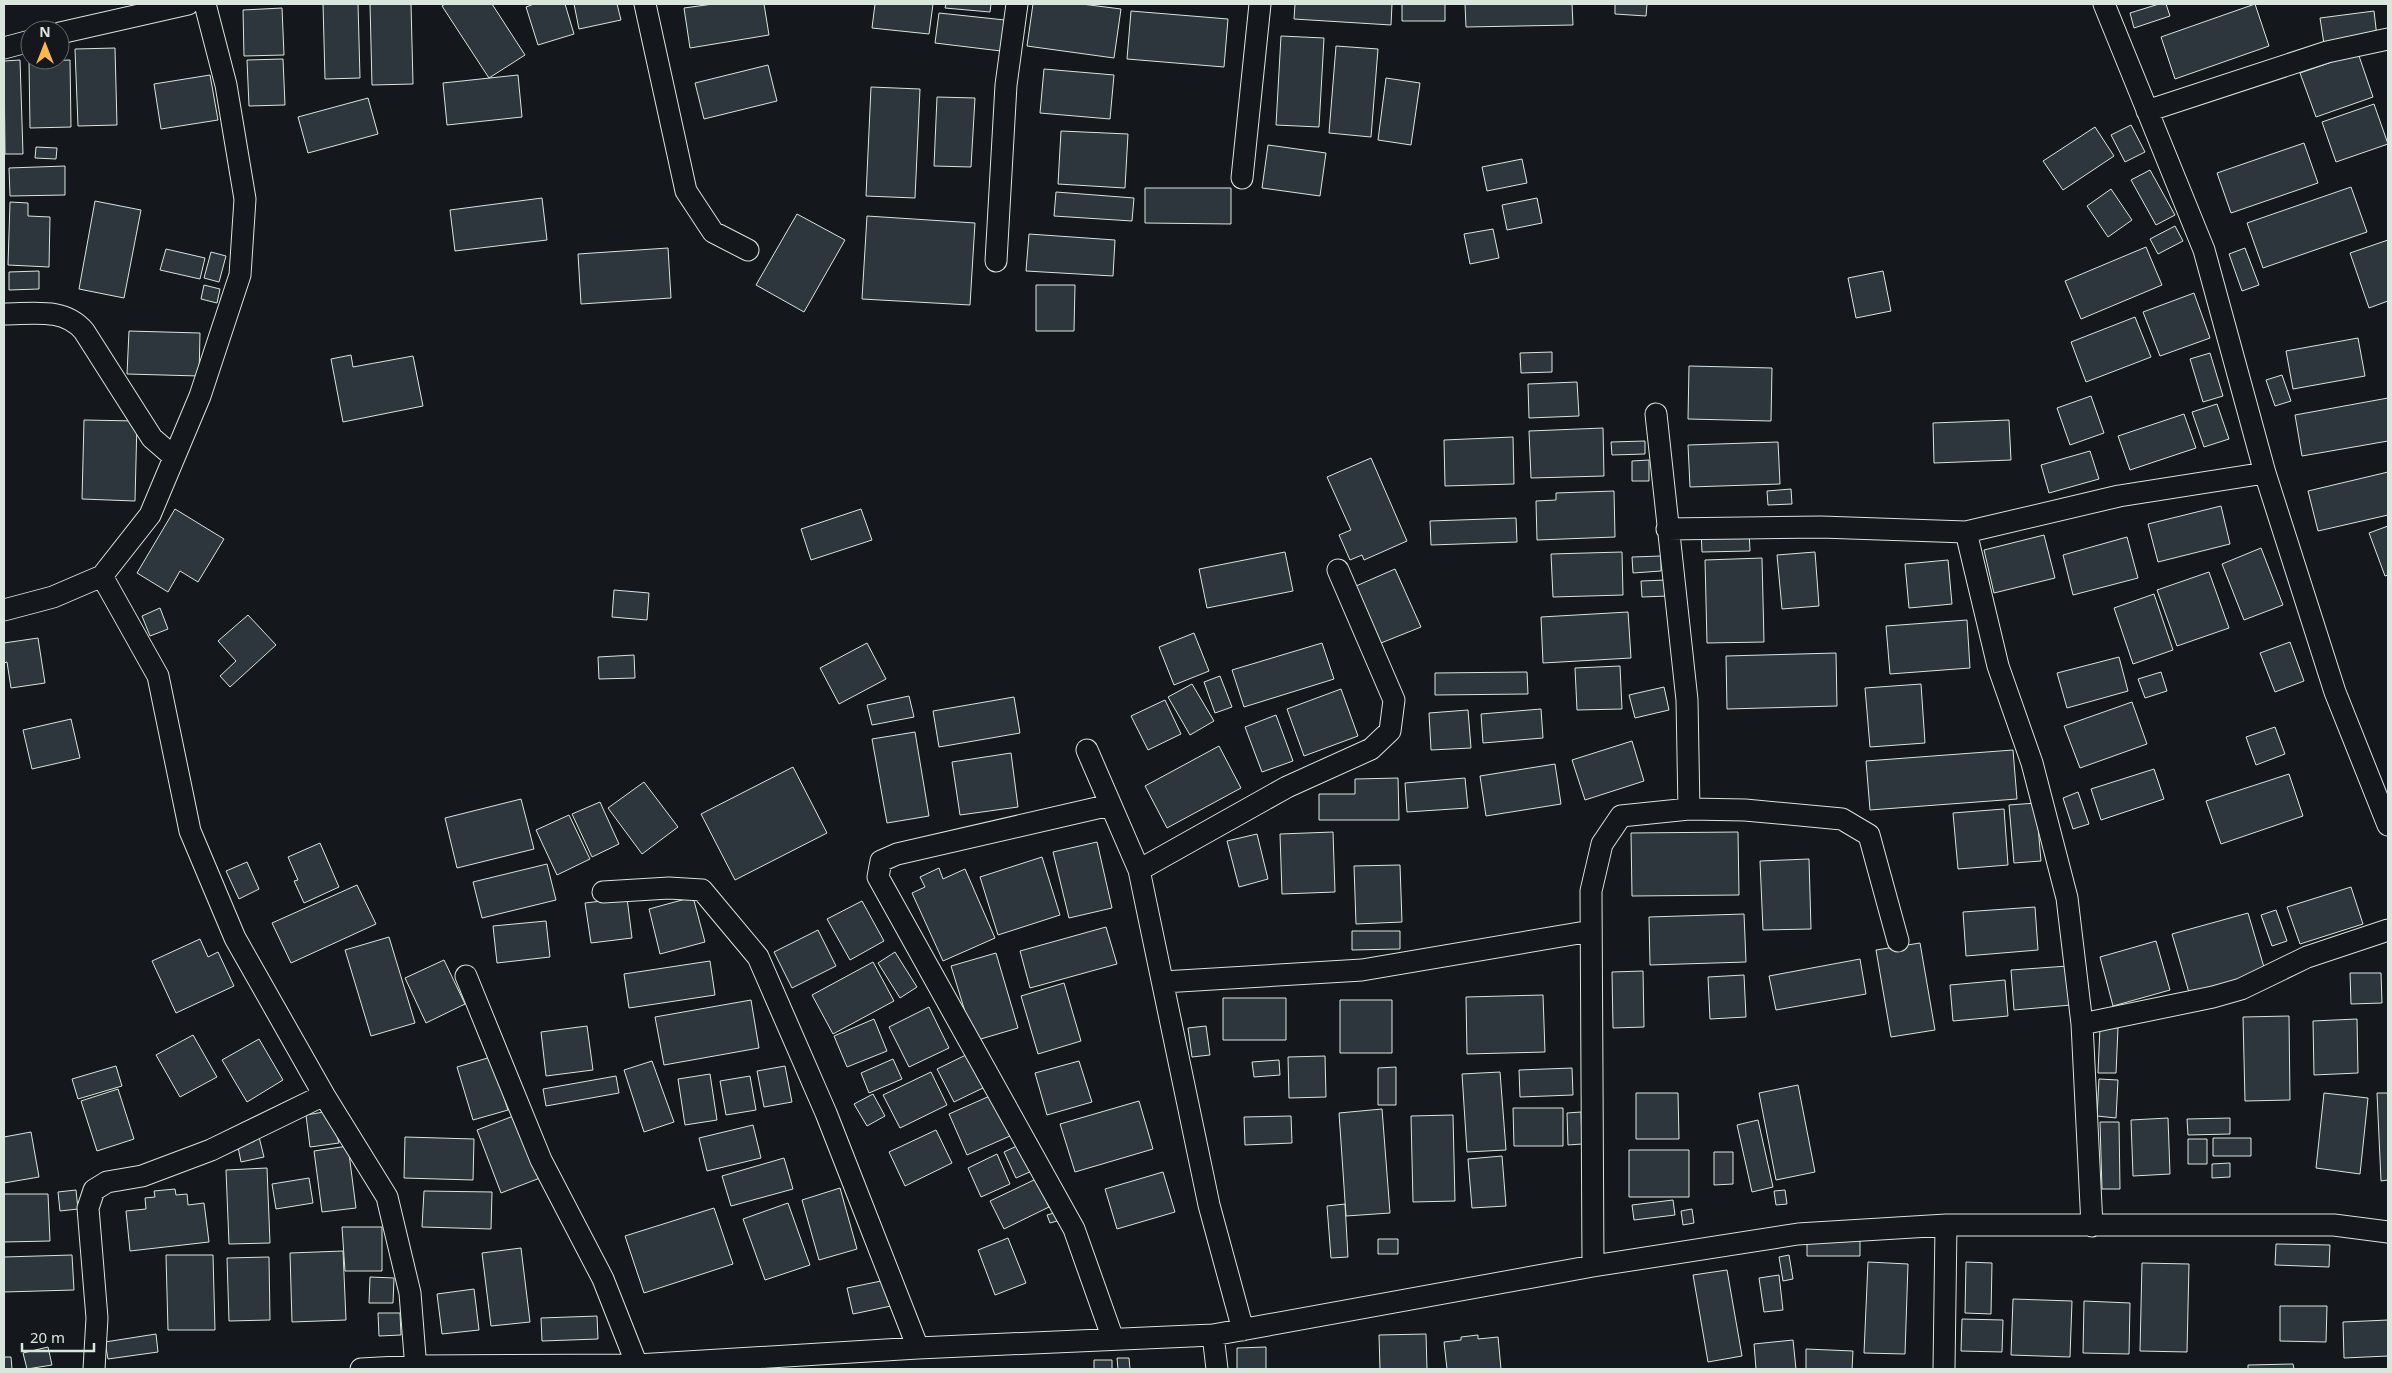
<svg xmlns="http://www.w3.org/2000/svg" width="2392" height="1373" font-family="'Noto Sans',sans-serif">
<rect width="100%" height="100%" fill="#14181c"/>
<path fill="#2c363c" stroke="#d8e6dc" d="M323,4H358L360,78L325,79Z
M370,4H411L413,84L372,85Z
M445,4H492L525,55L489,78L442,6Z
M534,4H565L574,34L538,45L526,7Z
M574,4H617L621,20L579,29Z
M713,4H764L769,35L690,48L684,8Z
M875,4H933L929,34L872,28Z
M946,4H991L990,12L945,8Z
M1033,4H1082L1121,9L1114,58L1027,46Z
M1295,4H1392L1391,25L1294,19Z
M1402,4H1445V21H1402Z
M1465,4H1572L1573,25L1466,27Z
M1615,4H1647L1646,16L1615,14Z
M2159,4H2166L2170,16L2134,28L2130,13Z
M2255,4L2269,46L2175,79L2161,37Z
M282,8L284,55L244,56L243,10Z
M1131,11L1228,19L1224,67L1127,59Z
M2374,11L2377,37L2324,44L2320,18Z
M939,13L1005,20L1001,51L935,43Z
M1281,36L1324,38L1319,127L1276,125Z
M1336,46L1378,49L1371,137L1329,133Z
M115,48L117,125L78,126L75,49Z
M2358,53L2373,97L2316,117L2300,73Z
M283,59L285,105L249,106L247,60Z
M20,60L23,154H5L4,61Z
M70,60L71,127L30,128L29,61Z
M768,65L777,101L704,119L695,83Z
M1044,69L1114,75L1110,119L1040,113Z
M210,75L218,120L161,129L154,84Z
M518,75L522,117L447,125L443,83Z
M1386,78L1420,83L1411,145L1378,140Z
M871,87L920,89L915,198L866,196Z
M937,97L975,98L971,167L934,166Z
M368,98L378,134L308,153L298,117Z
M2374,104L2388,144L2336,162L2322,122Z
M2131,125L2145,152L2125,162L2111,135Z
M2095,127L2114,156L2063,190L2043,161Z
M1061,131L1128,134L1125,188L1058,184Z
M2304,143L2318,183L2231,213L2217,173Z
M1268,145L1326,153L1320,196L1262,188Z
M36,147L57,148L56,159L35,158Z
M1522,159L1527,183L1487,191L1482,167Z
M65,166V195L10,196L9,168Z
M2150,170L2175,215L2156,225L2131,180Z
M2351,187L2367,232L2263,268L2247,223Z
M1145,188H1231V224L1145,223Z
M2111,189L2132,220L2108,237L2087,206Z
M1056,192L1134,198L1132,221L1054,216Z
M542,198L547,240L455,251L450,210Z
M1537,198L1542,223L1507,230L1502,205Z
M95,201L141,210L124,298L79,289Z
M10,202L28,203V216L50,217L49,267L8,265Z
M797,214L845,240L804,312L756,285Z
M867,216L975,223L970,305L862,299Z
M2175,226L2183,241L2158,254L2150,239Z
M1493,229L1499,258L1470,264L1464,234Z
M1029,234L1115,240L1113,276L1026,271Z
M2388,240V301L2369,308L2350,253Z
M2146,247L2162,285L2081,319L2065,281Z
M668,248L671,298L581,304L578,254Z
M2245,248L2259,285L2242,291L2229,254Z
M166,249L205,258L200,279L160,270Z
M211,252L226,256L219,282L204,278Z
M39,271V289L9,290V272Z
M1883,271L1891,311L1856,318L1848,278Z
M204,285L220,289L217,303L201,299Z
M1036,285H1075L1074,331H1036Z
M2194,293L2210,338L2160,356L2143,312Z
M2135,317L2151,357L2086,382L2071,342Z
M129,331L200,333L199,376L127,374Z
M2358,338L2365,376L2293,389L2286,351Z
M1552,352V372L1521,373L1520,353Z
M2210,353L2223,396L2203,402L2190,359Z
M351,355L353,367L413,356L423,406L343,422L331,359Z
M1689,366L1772,368L1771,421L1688,419Z
M2282,375L2291,401L2275,406L2266,380Z
M1577,382L1579,416L1529,418L1528,384Z
M2091,396L2104,433L2070,445L2057,408Z
M2388,398V441L2302,456L2295,415Z
M2217,404L2229,439L2204,447L2192,412Z
M2184,414L2196,448L2130,470L2118,436Z
M84,420L137,421L135,501L82,499Z
M2009,420L2011,460L1934,463L1933,423Z
M1603,428L1604,476L1531,478L1529,431Z
M1513,437L1514,484L1445,486L1444,440Z
M1645,441V454L1612,455L1611,442Z
M1778,442L1780,484L1690,487L1688,445Z
M2090,451L2099,479L2049,493L2041,465Z
M1371,458L1407,541L1364,560L1362,555L1350,560L1339,535L1351,530L1327,477Z
M1649,460V481H1632V461Z
M2388,472V515L2318,531L2308,491Z
M1791,489L1792,504L1768,505L1767,491Z
M1614,491L1615,537L1537,540L1536,501L1556,500V493Z
M2221,506L2230,544L2158,562L2148,524Z
M175,509L224,539L198,582L180,571L168,592L137,573Z
M861,509L872,540L811,560L801,529Z
M1516,518L1517,542L1431,545L1430,521Z
M2388,526V575L2385,576L2369,533Z
M1749,530L1750,551L1702,552L1701,531Z
M2044,535L2055,578L1994,593L1984,550Z
M2127,537L2138,578L2073,595L2063,555Z
M2261,548L2283,605L2244,620L2222,564Z
M1285,552L1293,591L1207,608L1199,569Z
M1622,552L1623,595L1553,597L1551,554Z
M1815,552L1819,606L1782,609L1777,555Z
M1661,556V571L1633,573L1632,557Z
M1762,558L1764,642L1707,643L1705,560Z
M1948,560L1952,604L1909,608L1905,564Z
M1395,569L1421,627L1381,643L1356,586Z
M2209,572L2229,628L2177,646L2157,590Z
M1667,580L1668,596L1642,597L1641,581Z
M614,590L649,593L647,620L612,617Z
M2154,594L2173,650L2133,664L2114,608Z
M160,608L168,629L150,636L142,616Z
M1628,612L1631,658L1543,663L1541,617Z
M248,615L276,645L230,687L220,676L236,661L218,641Z
M1967,620L1970,668L1890,674L1886,626Z
M1194,633L1209,671L1174,685L1159,647Z
M38,638L45,683L11,688L7,662L4,663V643Z
M2290,642L2304,681L2275,692L2260,653Z
M867,643L886,679L839,704L820,668Z
M1322,643L1334,679L1244,707L1232,670Z
M1836,653L1837,706L1727,709L1726,656Z
M634,655L635,678L599,679L598,657Z
M2119,657L2128,691L2067,708L2057,673Z
M1620,666L1622,709L1577,710L1575,668Z
M1527,672L1528,694L1435,695V673Z
M2161,672L2167,691L2145,698L2138,679Z
M1220,676L1232,707L1215,713L1204,682Z
M1192,684L1214,721L1190,735L1168,697Z
M1921,684L1925,743L1870,747L1865,688Z
M1664,687L1669,710L1635,718L1629,695Z
M1341,689L1358,736L1304,756L1287,709Z
M909,696L914,717L872,725L867,705Z
M1014,697L1020,733L939,747L933,711Z
M1165,700L1181,734L1148,750L1131,716Z
M2132,702L2147,744L2080,768L2064,726Z
M1541,709L1543,738L1483,743L1481,714Z
M1468,710L1471,748L1431,750L1429,713Z
M1276,715L1293,761L1262,772L1245,727Z
M71,719L80,758L32,769L23,730Z
M2275,727L2285,754L2256,765L2246,737Z
M915,732L929,816L887,823L872,739Z
M1632,741L1644,781L1585,800L1572,760Z
M1219,746L1241,788L1167,828L1145,786Z
M2013,750L2017,799L1870,810L1866,761Z
M1011,753L1018,807L960,815L952,762Z
M1555,764L1561,804L1486,816L1480,776Z
M793,767L827,833L735,880L701,814Z
M2154,769L2164,799L2101,820L2091,789Z
M2289,774L2303,816L2221,844L2206,801Z
M1398,778L1399,820H1319V794H1355V779Z
M1465,778L1468,808L1407,812L1405,783Z
M644,782L678,827L642,854L608,808Z
M2078,792L2089,824L2073,829L2063,798Z
M521,799L534,849L457,868L445,818Z
M600,802L619,844L592,857L572,814Z
M2036,803L2041,861L2014,863L2009,805Z
M2004,809L2008,865L1958,869L1953,813Z
M569,815L590,859L557,875L536,830Z
M1333,832L1335,892L1282,894L1280,834Z
M1738,832L1739,895L1632,896L1631,833Z
M1257,834L1268,879L1239,887L1227,841Z
M1097,842L1112,908L1069,918L1053,852Z
M320,843L339,887L304,903L294,881L298,880L288,857Z
M1042,857L1060,915L998,935L980,877Z
M1809,859L1811,929L1763,930L1760,861Z
M247,862L259,889L239,899L226,871Z
M547,864L556,900L482,918L473,882Z
M1400,865L1402,922L1356,924L1354,866Z
M939,868L943,879L965,869L995,938L943,961L912,893L925,887L920,877Z
M357,885L376,924L291,963L272,923Z
M2351,887L2363,924L2300,944L2287,907Z
M693,897L705,942L660,954L649,909Z
M627,898L632,938L591,943L585,903Z
M862,901L884,941L850,960L827,919Z
M2035,907L2038,950L1966,956L1963,912Z
M2276,910L2287,941L2272,946L2261,915Z
M2248,913L2266,974L2190,996L2172,934Z
M1744,914L1746,962L1650,965L1649,917Z
M546,921L550,957L497,963L493,926Z
M1106,927L1117,964L1030,988L1020,951Z
M818,930L836,966L792,988L774,952Z
M1352,931H1400V949L1352,950Z
M389,937L415,1023L371,1036L345,950Z
M200,939L208,957L218,952L234,986L176,1013L152,961Z
M2156,941L2170,990L2113,1006L2100,957Z
M1920,943L1935,1030L1891,1037L1876,950Z
M895,952L917,987L900,998L878,963Z
M996,953L1018,1028L974,1041L951,966Z
M1860,959L1866,994L1776,1010L1769,976Z
M444,960L465,1004L426,1023L405,978Z
M710,961L715,995L629,1008L624,974Z
M873,962L894,1001L833,1034L812,995Z
M2068,966L2071,1005L2014,1010L2011,970Z
M1643,971L1644,1027L1613,1028L1612,972Z
M2350,973H2381L2382,1003L2351,1004Z
M1744,975L1746,1017L1710,1019L1708,977Z
M2005,980L2008,1016L1953,1021L1950,985Z
M1064,983L1081,1041L1038,1054L1021,996Z
M1543,995L1545,1052L1467,1054L1466,997Z
M1223,998H1286V1040H1223Z
M751,1000L759,1048L664,1065L655,1017Z
M1340,1000H1392V1053H1340Z
M929,1007L949,1048L909,1067L889,1027Z
M2289,1016L2290,1100L2245,1101L2243,1017Z
M874,1019L887,1051L847,1067L834,1036Z
M2357,1019L2358,1073L2314,1075L2313,1021Z
M587,1026L593,1070L546,1076L541,1032Z
M1206,1026L1210,1055L1192,1057L1188,1028Z
M2100,1027L2118,1028L2116,1073H2098Z
M193,1035L217,1077L180,1097L156,1055Z
M259,1039L283,1080L247,1102L222,1060Z
M968,1054L985,1087L954,1102L937,1069Z
M1325,1056L1326,1097L1289,1098L1288,1057Z
M491,1057L508,1110L473,1120L457,1067Z
M893,1059L902,1079L869,1093L861,1073Z
M1279,1060L1280,1075L1254,1077L1252,1062Z
M652,1061L674,1122L644,1132L624,1070Z
M1079,1061L1092,1102L1047,1115L1035,1073Z
M116,1066L122,1086L78,1099L72,1079Z
M785,1066L792,1102L764,1107L757,1071Z
M1396,1067V1105H1378V1068Z
M1572,1068L1573,1095L1520,1097L1519,1070Z
M931,1072L947,1105L900,1128L883,1095Z
M1500,1072L1506,1150L1467,1152L1462,1074Z
M710,1074L717,1120L685,1125L678,1079Z
M616,1076L619,1093L546,1106L543,1089Z
M750,1076L756,1110L726,1115L720,1081Z
M2099,1079L2118,1080L2116,1118L2097,1116Z
M1798,1085L1815,1172L1776,1180L1759,1093Z
M118,1089L134,1139L97,1151L81,1101Z
M1636,1093H1678L1679,1139H1636Z
M2324,1093L2368,1098L2360,1174L2316,1168Z
M2377,1093H2388V1180L2381,1181Z
M873,1094L885,1116L867,1126L854,1104Z
M992,1095L1010,1136L967,1155L949,1114Z
M1139,1101L1153,1149L1075,1172L1060,1124Z
M1513,1108H1563V1146H1514Z
M1382,1109L1390,1213L1346,1216L1339,1113Z
M330,1111L339,1143L310,1147L306,1115Z
M1581,1112L1582,1144L1568,1145L1567,1113Z
M516,1115L540,1178L501,1193L477,1130Z
M1453,1115L1455,1201L1413,1202L1411,1116Z
M1291,1116L1292,1143L1245,1145L1244,1117Z
M2168,1118L2170,1174L2133,1176L2131,1120Z
M2230,1118V1134L2188,1135L2187,1119Z
M1758,1120L1773,1187L1752,1192L1737,1125Z
M2100,1122H2119L2120,1189H2102Z
M753,1125L761,1158L707,1171L699,1138Z
M936,1130L952,1163L905,1186L889,1152Z
M31,1132L39,1177L4,1183V1137Z
M259,1137L264,1157L241,1162L237,1142Z
M405,1137L474,1139L473,1180L404,1178Z
M2213,1138H2251V1156H2213Z
M2188,1139H2207V1164H2188Z
M1019,1145L1032,1171L1016,1178L1004,1152Z
M348,1146L356,1208L322,1212L314,1151Z
M1629,1150H1689V1197H1629Z
M1714,1152H1733V1184L1714,1185Z
M997,1154L1010,1184L981,1197L968,1168Z
M1502,1156L1506,1206L1472,1208L1468,1159Z
M784,1158L793,1189L731,1206L722,1176Z
M2230,1163V1177L2212,1178V1164Z
M267,1168L270,1243L229,1244L226,1170Z
M1163,1172L1175,1212L1117,1229L1105,1189Z
M309,1178L313,1203L276,1209L272,1184Z
M1036,1179L1049,1207L1004,1229L990,1201Z
M840,1188L857,1249L819,1260L802,1200Z
M175,1189L176,1195L187,1194L188,1205L204,1203L209,1242L130,1251L126,1211L146,1209L145,1198L155,1197L154,1191Z
M76,1190L78,1209L60,1211L58,1192Z
M1785,1190L1787,1204L1776,1205L1774,1191Z
M424,1191L492,1192L491,1229L422,1227Z
M4,1194H48L50,1241L4,1242Z
M1673,1200L1675,1215L1634,1220L1632,1205Z
M788,1203L810,1265L765,1280L743,1219Z
M1345,1204L1348,1257L1331,1258L1327,1206Z
M714,1208L733,1264L644,1293L625,1236Z
M1692,1209L1694,1223L1683,1225L1681,1211Z
M1061,1211L1064,1219L1050,1223L1047,1215Z
M342,1227H382V1271H345Z
M1008,1238L1026,1283L995,1295L978,1250Z
M1378,1239H1398V1254H1378Z
M1807,1239H1860V1256H1807Z
M2276,1244L2330,1245L2329,1267L2275,1265Z
M521,1248L530,1322L491,1326L482,1253Z
M343,1251L346,1320L292,1322L290,1253Z
M72,1255L74,1290L4,1292V1257Z
M166,1255H213L215,1330H168Z
M1789,1255L1793,1279L1783,1281L1779,1257Z
M269,1257L270,1320L229,1321L227,1258Z
M1868,1262L1908,1264L1905,1354L1864,1353Z
M1966,1262L1992,1263L1991,1314L1965,1313Z
M2142,1263L2189,1264L2187,1352L2140,1351Z
M1727,1270L1742,1356L1708,1362L1693,1275Z
M1779,1275L1783,1310L1764,1312L1759,1278Z
M370,1277L394,1278L393,1303H369Z
M886,1280L891,1306L853,1314L847,1288Z
M474,1289L479,1330L442,1334L437,1294Z
M2013,1299L2072,1301L2070,1357L2011,1355Z
M2084,1301L2130,1303L2129,1354L2083,1353Z
M2280,1306H2327L2326,1342L2280,1341Z
M378,1313H400L401,1335L379,1336Z
M597,1316L598,1339L542,1341L541,1318Z
M1962,1319L2003,1320L2002,1352L1961,1351Z
M2388,1320V1356L2344,1358L2343,1322Z
M156,1334L158,1352L108,1359L105,1342Z
M1426,1334L1427,1369H1380L1379,1335Z
M1478,1335V1339L1498,1337L1501,1369H1447L1444,1342L1461,1340V1337Z
M1793,1340L1796,1369H1756L1754,1344Z
M48,1347L52,1365L27,1369L23,1353Z
M1266,1347V1369H1237V1348Z
M1806,1349L1853,1351L1852,1369H1806Z
M4,1357H11L12,1369H4Z
M1117,1358H1129L1130,1369H1118Z
M1094,1360H1112V1369H1094Z
M2293,1364L2294,1369H2248V1365Z"/>
<g fill="none" stroke-linecap="round" stroke-linejoin="round">
<g stroke="#d8e6dc" stroke-width="23">
<path id="street" d="M645,4L686,191L713,232L748,250
M2104,4L2204,250L2265,473L2335,692L2388,825
M60,33L188,4
M4,48L30,41
M2147,111L2327,52L2388,39
M1242,178L1260,4
M996,261L1006,85L1017,4
M4,314C32,314 64,307 84,331L152,438L174,457
M1656,414L1687,700L1689,809
M1667,529L1821,527L1966,532L2119,496L2265,473
M1966,532L1998,666L2032,763L2067,898L2082,1024L2092,1226
M102,576L158,676L190,831L235,938L324,1095L387,1197L410,1293L416,1369
M4,610L53,597L102,576L150,515L200,396L240,275L245,199L226,85L205,4
M1087,750L1139,870L1209,1205L1243,1330
M1110,805L897,854L881,861L878,877L1074,1229L1113,1339
M1139,870L1287,787L1371,749L1390,731L1394,700L1338,570
M603,892L669,888L702,890L758,957L826,1113L918,1348
M466,976L541,1160L603,1279L637,1365
M1163,982L1362,970L1591,931
M2082,1024L2213,997L2241,989L2307,957L2388,930
M1593,1266L1591,891L1602,844L1621,816L1689,809L1745,810L1842,819L1869,835L1898,941
M1213,1335L1217,1369
M94,1369L97,1318L88,1208L94,1190L107,1182L142,1176L211,1150L324,1095
M361,1369L416,1366L637,1365L918,1348L1213,1335L1593,1266L1798,1234L1946,1225H2334L2388,1232
M1944,1369L1946,1225"/>
</g>
<use href="#street" stroke="#14181c" stroke-width="21"/>
</g>
<rect width="2392" height="1373" fill="none" stroke="#d8e6dc" stroke-width="10"/>
<g transform="translate(45 45)"><circle r="24" fill="#14181c" stroke="#626a69"/>
<path d="M0-4L9 19L0 12L-9 19Z" fill="#ffb74d"/>
<text y="-8" font-size="14" font-weight="bold" text-anchor="middle" fill="#d8e6dc">N</text>
</g>
<path d="M22 1343v8h72v-8" fill="none" stroke="#d8e6dc" stroke-width="2.5"/>
<text x="30" y="1343" font-size="15" fill="#d8e6dc" stroke="#14181c" stroke-width="4" paint-order="stroke">20 m</text>
</svg>
